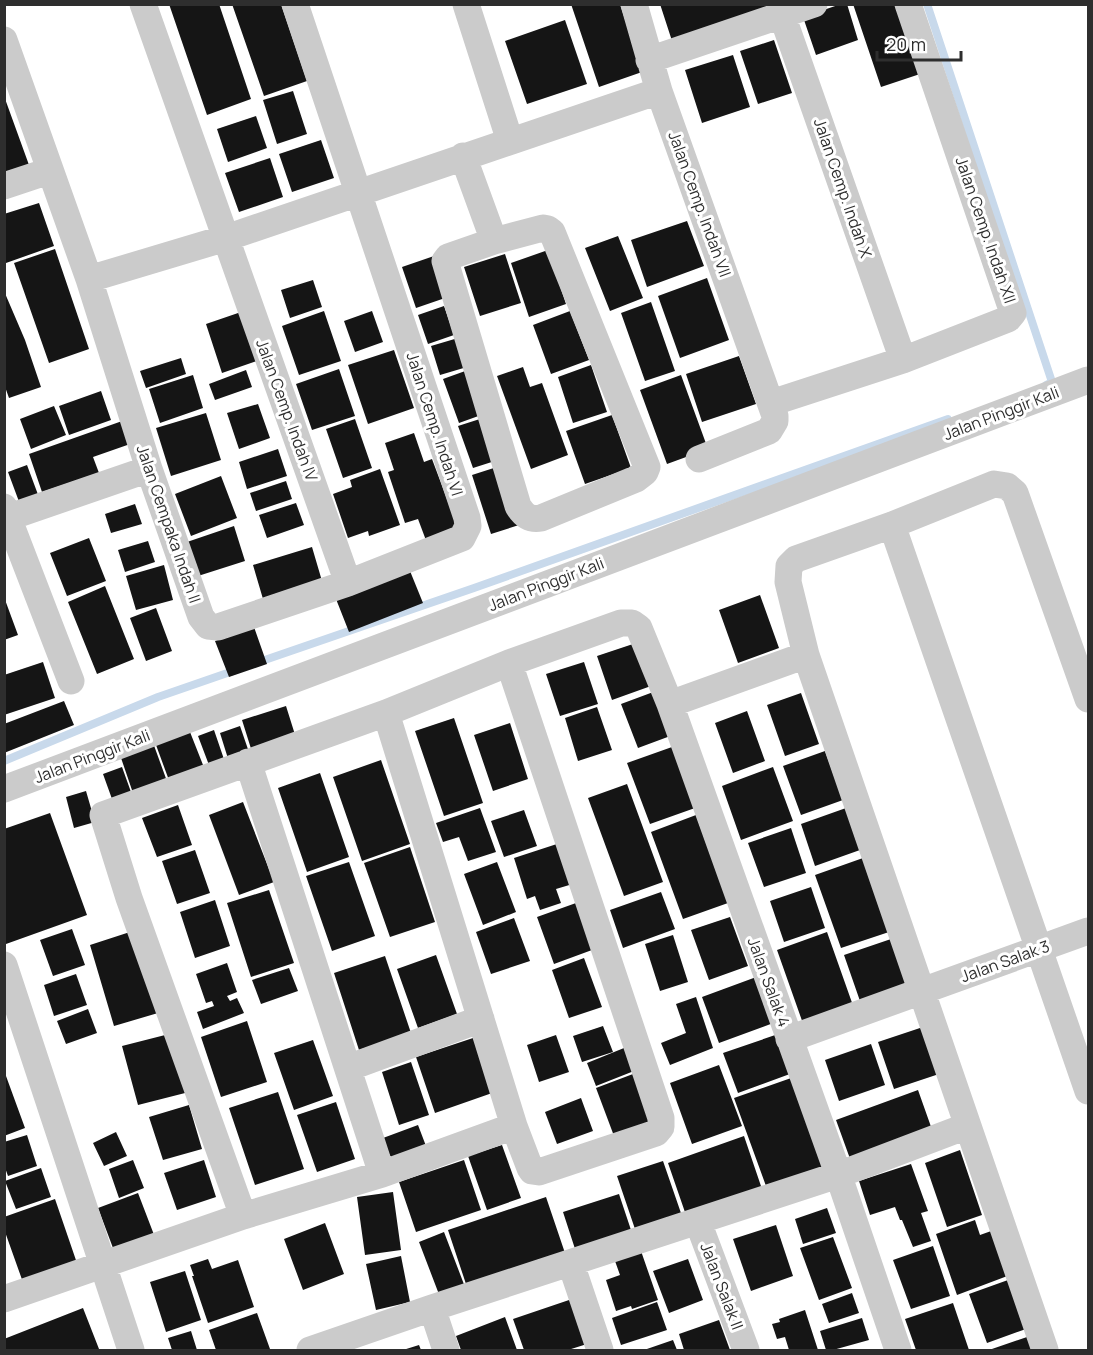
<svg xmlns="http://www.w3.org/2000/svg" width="1093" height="1355" font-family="Manrope,sans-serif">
<rect width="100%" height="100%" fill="#fff"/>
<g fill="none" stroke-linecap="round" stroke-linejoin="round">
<path stroke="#c8d9eb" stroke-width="8" d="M927,4L1052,382L1046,385
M256,663L474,588L948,419
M4,761L158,697L236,670"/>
</g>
<path fill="#151515" d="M169,4H219L251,99L207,115Z
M232,4H281L307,81L264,96Z
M571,4H620L642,72L599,87Z
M660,4H790L673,44Z
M841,4H847L858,40L816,55L803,17Z
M853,4H896L920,74L881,87Z
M565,20L587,84L527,104L505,41Z
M774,40L792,93L758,104L740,51Z
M733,55L750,107L702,123L685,70Z
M293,91L307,134L277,144L263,100Z
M4,96L29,165L4,174Z
M256,116L267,148L228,162L217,129Z
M321,140L334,178L292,192L279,154Z
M270,158L283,197L239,212L225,173Z
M39,203L54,246L6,263L4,258V214Z
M687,221L704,266L647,287L631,240Z
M618,236L643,298L610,311L585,248Z
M55,249L89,349L49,363L14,263Z
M548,250L566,304L529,317L511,263Z
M505,254L521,303L480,316L464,267Z
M434,256L448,297L416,308L402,267Z
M707,278L729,340L680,358L658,296Z
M313,280L322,307L290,318L281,290Z
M4,291L25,340L41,387L9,398L4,384Z
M651,302L675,371L645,381L621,313Z
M444,306L454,335L428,344L418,315Z
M324,311L341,361L299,375L282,326Z
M372,311L383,342L355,352L344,321Z
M570,311L589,360L551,374L533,325Z
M241,312L257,361L222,373L206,324Z
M458,338L467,367L440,375L431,346Z
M394,350L414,408L368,424L348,365Z
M739,356L756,404L702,422L686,374Z
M181,358L186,374L146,388L140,371Z
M591,365L607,412L573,423L558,377Z
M523,367L530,387L542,383L568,455L531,469L497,376Z
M339,369L355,416L312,430L296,384Z
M246,370L252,387L215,400L209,384Z
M468,370L484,414L459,423L443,379Z
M193,375L203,408L160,423L149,389Z
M681,375L708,449L667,464L640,390Z
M101,391L111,420L69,435L59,406Z
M258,404L270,438L239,449L227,413Z
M54,406L66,435L31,449L20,419Z
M206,413L221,460L171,476L156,428Z
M612,415L631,468L585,484L566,431Z
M483,418L498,460L473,468L458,426Z
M355,419L372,468L343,478L326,429Z
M125,420L133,443L93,457L99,473L42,492L29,454Z
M414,433L424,462L432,459L459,531L427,543L418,519L405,523L388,472L394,470L385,443Z
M278,449L287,476L247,489L239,462Z
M27,465L40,500L21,507L8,472Z
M500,466L519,525L491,534L472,475Z
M380,469L400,525L369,536L368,531L348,538L333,494L352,487L350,480Z
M221,476L237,518L191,536L175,494Z
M286,481L292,499L256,511L250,493Z
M296,503L304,525L267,538L259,515Z
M135,504L142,524L111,533L105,514Z
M234,526L245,561L198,576L187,542Z
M89,538L106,581L67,596L50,553Z
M148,541L155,562L125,572L118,550Z
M312,547L322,581L263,599L253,565Z
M164,565L173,600L136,610L126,576Z
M410,571L423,603L349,632L336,599Z
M105,586L134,659L97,674L68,602Z
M760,595L779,648L738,663L719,610Z
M4,597L18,635L4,640Z
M156,608L172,651L146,661L130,618Z
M254,627L267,664L229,677L215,641Z
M636,643L651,686L612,700L597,656Z
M43,662L55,698L4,715V675Z
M584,662L598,704L560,716L546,674Z
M656,691L673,735L638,748L621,704Z
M801,693L819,744L785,756L767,705Z
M64,701L74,725L4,753V724Z
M286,706L297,741L253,755L242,720Z
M597,707L612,750L578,761L565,718Z
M747,711L765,761L733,773L715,723Z
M454,718L483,803L444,816L415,731Z
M510,723L528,779L493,791L474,735Z
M240,726L251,758L230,765L220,733Z
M214,730L227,768L212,773L198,736Z
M190,732L205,770L170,783L156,745Z
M152,740L168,784L134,796L119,752Z
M672,747L695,808L650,824L627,763Z
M825,751L843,800L801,815L783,766Z
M381,760L410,844L362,861L333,777Z
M122,767L131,792L112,799L103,774Z
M773,767L793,821L741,840L722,786Z
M320,773L349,857L307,872L278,788Z
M627,784L663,882L624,896L588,798Z
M86,791L95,822L74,828L66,797Z
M243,802L274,882L239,895L209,815Z
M178,805L192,845L157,857L142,818Z
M480,808L496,852L468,861L459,837L443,842L436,823Z
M846,808L860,850L815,866L801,824Z
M524,810L537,846L504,857L491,821Z
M50,813L87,915L6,944L4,829Z
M696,815L728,903L683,919L651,832Z
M791,828L806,873L764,887L748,843Z
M563,842L576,883L556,889L561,903L540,910L535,896L527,899L514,858Z
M410,847L435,922L390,937L364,863Z
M195,850L210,893L177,904L162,861Z
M863,858L889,932L841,948L815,875Z
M349,862L375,936L332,951L306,876Z
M497,862L516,912L483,925L464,874Z
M811,887L825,928L784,942L770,901Z
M269,890L294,963L251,977L227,903Z
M661,892L675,929L623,948L610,910Z
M215,900L230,946L195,958L180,912Z
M576,903L592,950L554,964L537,917Z
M730,917L748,966L709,980L691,930Z
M514,918L530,961L491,974L476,932Z
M72,929L85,965L53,976L40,940Z
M133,931L158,1013L114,1026L90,945Z
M827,932L856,1014L806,1032L777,950Z
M673,935L688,982L660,991L645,944Z
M891,939L907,985L860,1001L844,955Z
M436,955L457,1014L418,1028L397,969Z
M385,956L411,1033L359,1050L334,973Z
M584,958L602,1007L569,1018L552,970Z
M227,963L237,992L227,996L230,1001L237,998L244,1013L203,1029L197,1012L214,1006L212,1001L206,1003L196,974Z
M289,968L298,991L261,1004L252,980Z
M76,974L87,1005L54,1016L44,985Z
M759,976L776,1022L719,1043L702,997Z
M696,997L713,1048L670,1065L661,1043L686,1033L676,1004Z
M88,1009L97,1033L66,1044L57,1021Z
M247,1021L267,1082L221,1097L201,1037Z
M929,1025L945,1072L894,1089L878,1042Z
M603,1026L613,1052L582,1062L573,1036Z
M784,1032L798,1071L738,1093L723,1053Z
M173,1033L189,1092L138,1105L122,1046Z
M556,1035L569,1072L539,1082L527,1045Z
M476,1037L495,1092L435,1113L416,1057Z
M313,1040L333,1096L294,1110L274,1053Z
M871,1044L885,1085L839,1101L825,1060Z
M624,1048L634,1071L596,1086L587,1063Z
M411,1062L429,1115L399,1125L382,1072Z
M719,1065L742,1126L692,1144L670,1083Z
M633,1074L654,1130L617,1144L596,1088Z
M6,1076L25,1128L4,1136V1077Z
M794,1077L830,1175L770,1197L734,1098Z
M918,1090L935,1138L853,1167L836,1120Z
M278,1092L304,1169L255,1185L229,1108Z
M581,1098L593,1131L557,1144L545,1112Z
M336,1102L355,1159L317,1172L297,1115Z
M189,1105L202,1149L163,1160L149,1117Z
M418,1125L426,1146L391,1159L383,1138Z
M116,1132L127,1156L104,1166L93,1143Z
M27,1135L37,1166L8,1176L4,1165V1142Z
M744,1136L763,1192L687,1218L668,1163Z
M502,1145L521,1198L487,1210L468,1156Z
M960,1150L982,1215L947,1227L925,1163Z
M133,1160L144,1188L119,1198L109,1169Z
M204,1160L216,1197L177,1210L164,1173Z
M464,1160L481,1210L416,1232L399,1182Z
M663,1161L682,1216L636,1232L617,1176Z
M911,1164L928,1211L921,1213L931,1241L913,1247L902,1220H900L895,1207L870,1215L859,1181Z
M41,1168L51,1197L16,1209L5,1181Z
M393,1192L401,1250L365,1255L357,1197Z
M138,1193L156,1240L116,1256L98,1208Z
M619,1194L633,1236L577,1255L563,1212Z
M546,1197L566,1256L468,1290L448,1230Z
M55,1199L79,1269L25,1288L4,1229V1217Z
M827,1208L836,1233L803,1244L795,1219Z
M975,1220L980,1235L994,1230L1010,1275L957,1295L936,1234Z
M325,1223L344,1274L303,1290L284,1239Z
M776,1225L793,1276L751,1291L733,1239Z
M444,1232L465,1287L440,1297L419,1242Z
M833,1237L852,1288L819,1300L800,1248Z
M933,1246L950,1296L911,1309L893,1260Z
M641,1251L658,1300L632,1309L631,1306L616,1311L606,1280L620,1275L615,1261Z
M401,1256L410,1302L376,1310L366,1264Z
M208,1259L212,1269L238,1260L254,1307L208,1323L192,1276H194L190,1265Z
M688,1259L703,1300L669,1313L653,1271Z
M185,1271L201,1320L166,1332L150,1282Z
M1008,1280L1026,1329L987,1343L969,1294Z
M852,1293L859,1313L829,1323L822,1304Z
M572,1299L587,1344L568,1350H524L513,1319Z
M657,1302L667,1330L621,1345L612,1318Z
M953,1303L969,1350H916L905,1319Z
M83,1308L99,1349L94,1350H4V1339Z
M805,1310L818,1350H789L785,1337L777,1339L772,1324L780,1322L779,1319Z
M257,1313L270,1349L265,1350H216L209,1330Z
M505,1317L517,1350H461L456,1336Z
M862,1318L869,1340L833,1350H826L820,1331Z
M719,1320L730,1350H684L679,1334Z
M191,1331L197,1350H172L168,1338Z
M1027,1337L1032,1350H989Z
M673,1340L677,1350H644Z
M419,1345L421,1350H403Z"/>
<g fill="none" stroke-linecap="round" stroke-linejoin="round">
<path stroke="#cbcbcb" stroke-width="27" d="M143,4L348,583
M466,4L510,141
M634,4L659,91L775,416V421L769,431L699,459
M782,15L903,360
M4,40L89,279L226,238L659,91
M649,60L814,4
M463,156L494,241
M4,186L49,171
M543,228L548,229L552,232L647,467L645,472L636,479L541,518C530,520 524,516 518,506L445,261L448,257L494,241Z
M89,279L149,469L201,617L208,626L218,627L348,583L462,538L468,526L467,518L295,4
M771,403L903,360L1008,319L1013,313L908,4
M4,507L71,681
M4,519L149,469
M892,525L1088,1091
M670,704L806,655
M386,713L514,1126L530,1168L532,1171L539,1172L656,1133L661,1127V1118L509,663
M248,762L382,1174
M4,789L1088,380
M4,965L131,1350
M789,1039L1088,931
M348,1068L481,1019
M243,1216L129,898L103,815L386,713L509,663L621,623H632L639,628L670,704L836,1168L898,1350
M698,1222L746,1350
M571,1264L600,1350
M4,1299L243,1216L382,1174L514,1126
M432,1308L446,1350
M310,1350L432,1308L838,1175L967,1126
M1045,1350L806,655L788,582L789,566L796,559L892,525L994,484L1007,486L1015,493L1088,699"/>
</g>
<g text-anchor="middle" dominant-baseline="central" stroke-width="6" stroke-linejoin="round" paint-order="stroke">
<g font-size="16" fill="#2e2e2e" stroke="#fff">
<text transform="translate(843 188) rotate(71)">Jalan Cemp. Indah X</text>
<text transform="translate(700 204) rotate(70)">Jalan Cemp. Indah VII</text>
<text transform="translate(986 230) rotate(71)">Jalan Cemp. Indah XII</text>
<text transform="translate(287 410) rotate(70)">Jalan Cemp. Indah IV</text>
<text transform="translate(1001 413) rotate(-21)">Jalan Pinggir Kali</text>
<text transform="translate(435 424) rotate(72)">Jalan Cemp. Indah VI</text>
<text transform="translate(169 524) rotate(71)">Jalan Cempaka Indah II</text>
<text transform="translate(546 584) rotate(-21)">Jalan Pinggir Kali</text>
<text transform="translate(92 756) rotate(-21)">Jalan Pinggir Kali</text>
<text transform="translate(1005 961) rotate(-20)">Jalan Salak 3</text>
<text transform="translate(769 982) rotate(70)">Jalan Salak 4</text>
<text transform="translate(722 1286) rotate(69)">Jalan Salak II</text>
</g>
</g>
<rect width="1093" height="1355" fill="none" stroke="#2e2e2e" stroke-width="12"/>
<path d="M877 51v9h84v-9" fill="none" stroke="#2e2e2e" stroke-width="3"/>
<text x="886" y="51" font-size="18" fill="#2e2e2e" stroke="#ffffff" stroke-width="4.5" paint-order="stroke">20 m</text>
</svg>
